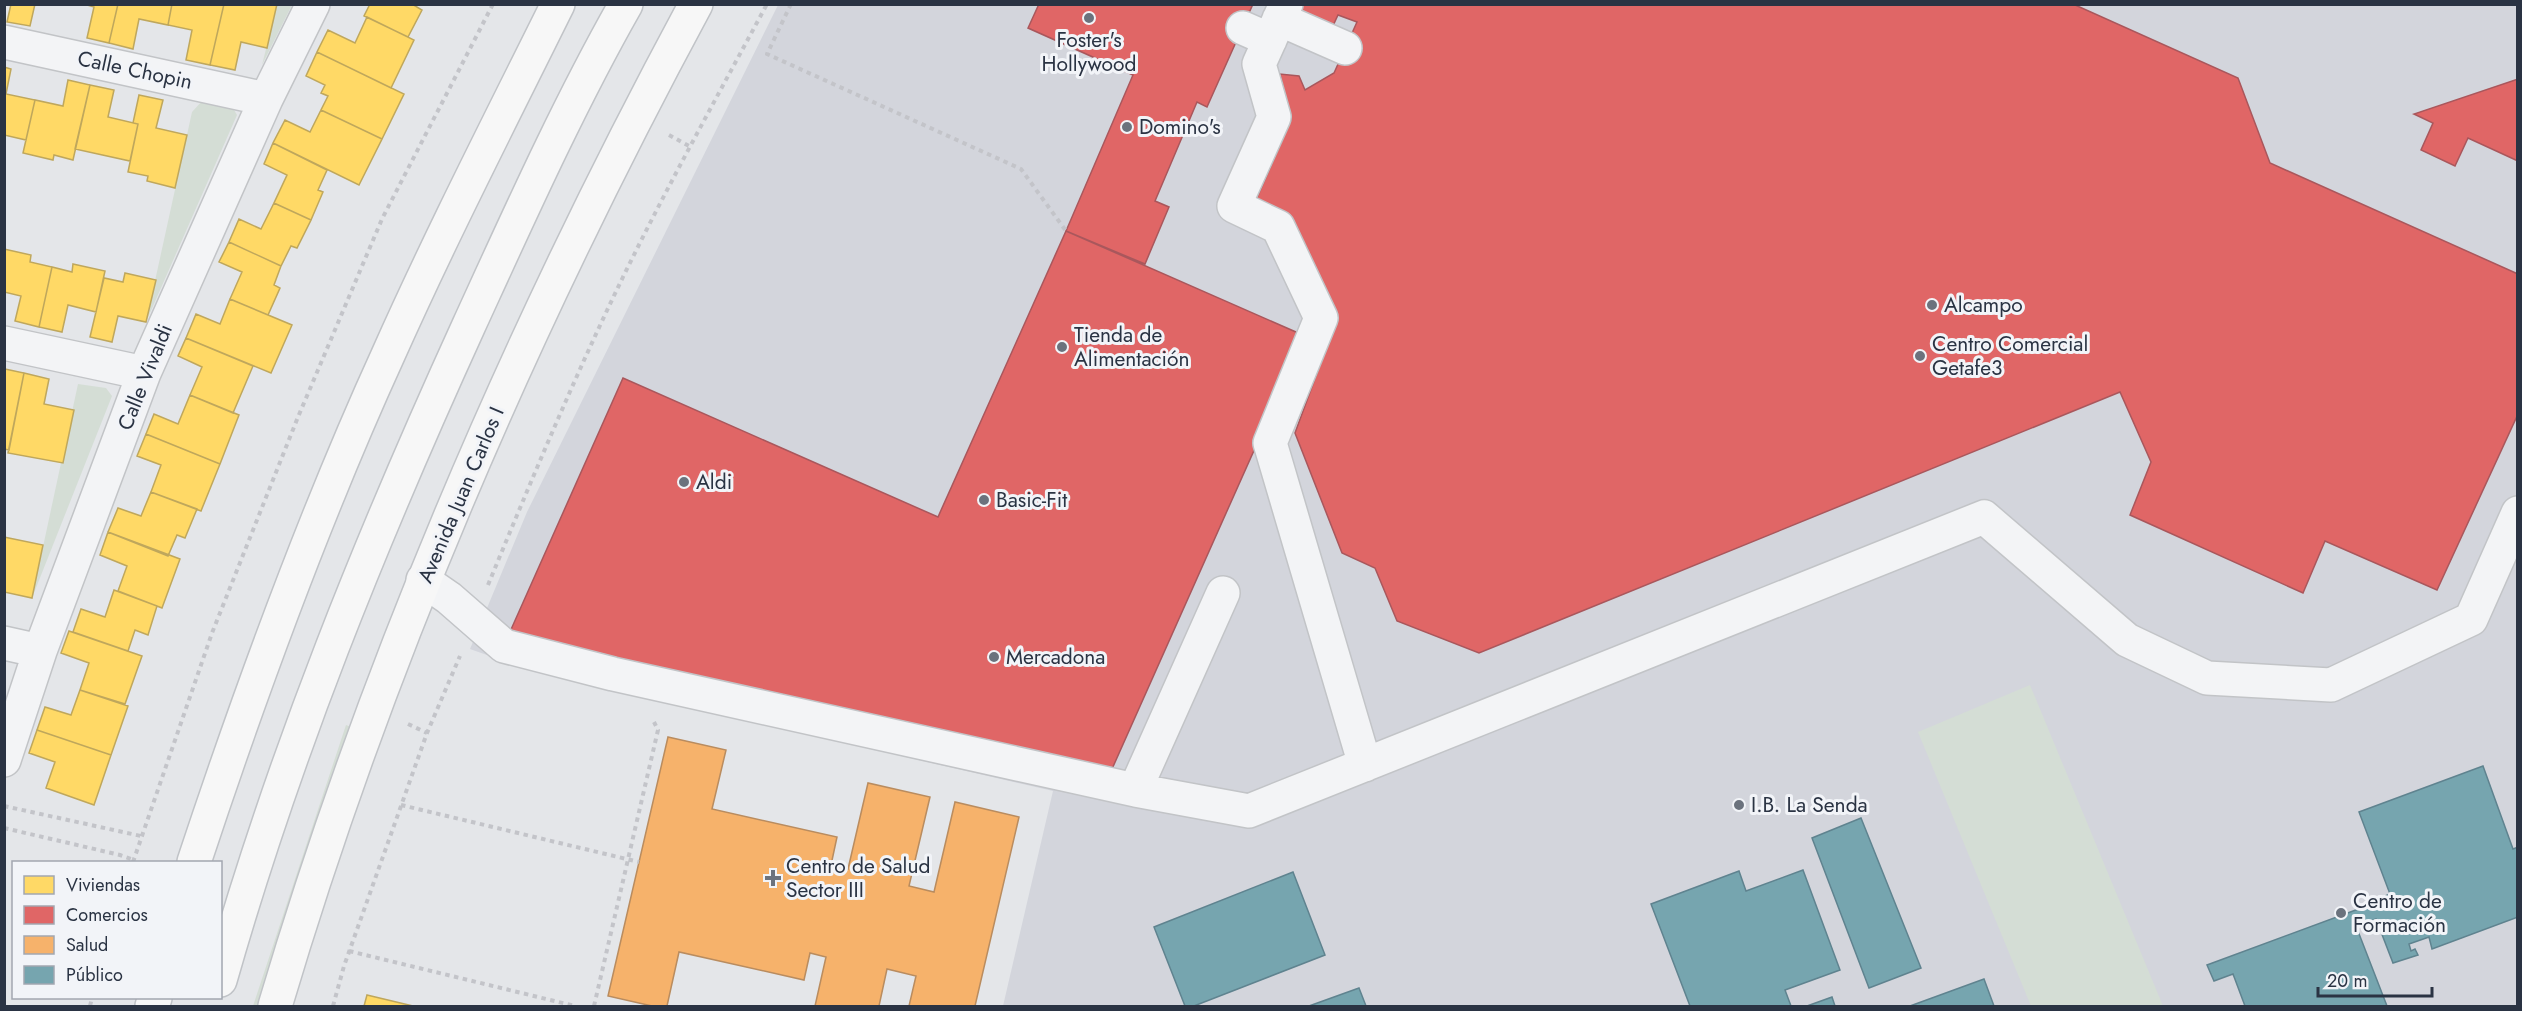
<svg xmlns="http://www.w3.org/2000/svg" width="2522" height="1011" font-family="Jost,sans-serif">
<rect width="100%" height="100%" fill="#e4e6e9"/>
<path fill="#d3d5dc" d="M778,5H2517V1006H1003L1053,791L529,670L470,649L527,512Z"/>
<path fill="#d4ddd5" d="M277,5H292L262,65Z
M203,100L231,105L237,115L146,322L192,112Z
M78,384L106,388L112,396L32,598Z
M2030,685L2163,1006H2031L1918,732Z
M346,725L354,728L262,1006H253Z"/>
<path fill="#ffd966" stroke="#bfa75c" stroke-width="1.5" d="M11,4H35L30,26L7,22Z
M84,4H118L109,43L87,38L94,7Z
M118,4H172L168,25L139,19L133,49L109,43Z
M172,4H224L210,65L186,60L192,30L168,25Z
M224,4H277L267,48L241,42L235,70L210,65Z
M370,4H412L422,10L408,37L364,16Z
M367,17L414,40L391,88L317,52L328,30L355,43Z
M317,52L404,94L382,139L321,110L328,96L321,93L325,85L306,76Z
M4,67L11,69L6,94L35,100L26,140L4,135Z
M68,80L90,85L73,160L54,155L53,160L23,153L35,100L63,106Z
M90,85L114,90L108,117L138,124L130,161L75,149Z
M139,95L163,100L156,128L187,135L175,188L147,181L148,176L128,172L138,124L133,123Z
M321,110L382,139L359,185L273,143L285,120L310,132Z
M273,143L327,170L318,190L323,192L311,220L274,203L287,175L264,164Z
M274,203L311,220L297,248L291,246L281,266L229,242L239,219L261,229Z
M229,242L281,266L274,285L280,288L268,315L230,299L242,272L219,262Z
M4,249L31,255L30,262L52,267L39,327L15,321L21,296L4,292Z
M73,264L105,271L96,312L68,305L62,332L39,327L52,267L72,272Z
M125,273L156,280L146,322L118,316L112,342L90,337L104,278L123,282Z
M230,299L292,325L271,373L186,338L196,314L220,324Z
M186,338L253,366L233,413L190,395L202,367L178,356Z
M5,369L24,373L9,450L4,449Z
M24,373L49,379L44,404L74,410L63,463L8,453Z
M190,395L239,415L220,464L146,434L154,414L178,424Z
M146,434L220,464L201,511L151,492L161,465L137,456Z
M151,492L197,509L185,538L177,535L168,556L108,532L118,508L141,516Z
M108,532L180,559L162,608L118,591L127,566L100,555Z
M4,537L43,545L32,598L4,592Z
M114,590L157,606L148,635L135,630L128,651L73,632L81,609L105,617Z
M69,631L142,656L125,704L80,690L89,663L61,653Z
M80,690L128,706L111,755L37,730L45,707L71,715Z
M37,730L111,755L94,805L46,788L55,762L29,753Z
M367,995L413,1006H364Z"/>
<path fill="#e06666" stroke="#a9575c" stroke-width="1.5" d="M1039,4H1253L1207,107L1197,102L1155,201L1169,207L1145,264L1066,231L1133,75L1028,28Z
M1300,4H2073L2238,78L2270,163L2518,274V414L2437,590L2325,541L2303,593L2130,515L2151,462L2120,392L1479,653L1397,621L1375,568L1342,553L1295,433L1336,321L1256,200L1291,120L1280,74L1299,76L1305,90L1334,73L1357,22L1338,15L1331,30L1295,15Z
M2518,79V161L2468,138L2455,166L2421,150L2433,123L2414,114Z
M1066,231L1305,336L1112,769L509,634L623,378L938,517Z"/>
<path fill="#f6b26b" stroke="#b98c5f" stroke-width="1.5" d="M668,737L726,750L712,809L837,837L831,865L848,869L868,783L930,797L909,886L934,892L955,802L1019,817L975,1006H909L916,976L887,969L879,1006H815L826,957L810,953L804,980L679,952L667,1006H652L608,996Z"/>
<path fill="#76a5af" stroke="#5f838f" stroke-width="1.5" d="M2483,766L2513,849L2518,847V917L2432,949L2429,937L2409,944L2411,951L2415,949L2418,955L2393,963L2376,919L2356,926L2387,1006H2245L2233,974L2214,981L2207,965L2372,904L2371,902L2390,894L2359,812Z
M1861,818L1921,968L1869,988L1812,838Z
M1803,870L1840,970L1785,990L1791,1006H1690L1651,904L1739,871L1746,891Z
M1293,872L1325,955L1194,1006H1185L1154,927Z
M1984,979L1994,1006H1910Z
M1359,988L1366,1006H1309Z
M1832,997L1835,1006H1807Z"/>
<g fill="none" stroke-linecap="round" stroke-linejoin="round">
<g stroke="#c2c4c7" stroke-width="36">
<path id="minor" d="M1286,4L1259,64L1274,117L1234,206L1278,227L1321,318L1270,443L1365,765
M1279,19L1345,48
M1243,28L1270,40
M4,42L266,99
M4,343L144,373
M423,580L449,598L504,646L613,674L1135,790L1249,811L1984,517L2127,640L2207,678L2331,685L2471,619L2518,513
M4,643L40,651
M4,760L40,651L144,373L266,99L313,4
M1135,790L1223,593"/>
</g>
<g stroke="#c0c3c7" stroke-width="36">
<path id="major" d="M194,862C250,693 314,517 388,355C441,236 500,121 558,4
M220,980C285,752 371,540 469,325C518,218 568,106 626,4
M152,1006L155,998
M275,1006C378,659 524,323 696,4"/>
</g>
<path stroke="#c3c4c9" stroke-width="4" stroke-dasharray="4.5 4.5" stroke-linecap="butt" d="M791,4L767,54L1021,169L1066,231
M669,135L689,146
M488,585C531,481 574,378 623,277C668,185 718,95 767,4
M408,724L427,733
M401,805L639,862
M4,806L141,836
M4,828L120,855L134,860
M133,862L212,633L298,417L382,219L493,4
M349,951L575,1006
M90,1006L92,998
M333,1006L344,966L427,733L460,656
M594,1006L658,730L654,722"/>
<use href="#minor" stroke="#f3f4f6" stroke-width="33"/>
<use href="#major" stroke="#f7f7f7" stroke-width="33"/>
</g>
<g fill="#6b727d" stroke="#f2f4f8" stroke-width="2">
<circle cx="1089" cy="18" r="6"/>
<circle cx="1127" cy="127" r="6"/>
<circle cx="1932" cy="305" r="6"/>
<circle cx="1062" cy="347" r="6"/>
<circle cx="1920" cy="356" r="6"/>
<circle cx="684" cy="482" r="6"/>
<circle cx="984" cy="500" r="6"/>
<circle cx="994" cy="657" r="6"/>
<circle cx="1739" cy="805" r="6"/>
<path d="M770 869h6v6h6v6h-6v6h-6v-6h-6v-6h6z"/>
<circle cx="2341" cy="913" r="6"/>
</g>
<g text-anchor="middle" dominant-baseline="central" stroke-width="6" stroke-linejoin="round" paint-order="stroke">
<g font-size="21" fill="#2a3343" stroke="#f2f4f8" text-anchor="start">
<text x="1089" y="40" text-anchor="middle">Foster's<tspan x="1089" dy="24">Hollywood</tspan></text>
<text x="1139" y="127">Domino's</text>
<text x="1944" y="305">Alcampo</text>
<text x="1074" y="335">Tienda de<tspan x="1074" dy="24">Alimentación</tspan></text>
<text x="1932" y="344">Centro Comercial<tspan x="1932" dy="24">Getafe3</tspan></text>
<text x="696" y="482">Aldi</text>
<text x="996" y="500">Basic-Fit</text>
<text x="1006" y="657">Mercadona</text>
<text x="1751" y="805">I.B. La Senda</text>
<text x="786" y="866">Centro de Salud<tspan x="786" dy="24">Sector III</tspan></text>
<text x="2353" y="901">Centro de<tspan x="2353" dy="24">Formación</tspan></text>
</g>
<g font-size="21" fill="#2a3343" stroke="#f2f4f8">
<text transform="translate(135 70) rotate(12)">Calle Chopin</text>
<text transform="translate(145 377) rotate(-68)">Calle Vivaldi</text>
<text transform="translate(461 495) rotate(-67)">Avenida Juan Carlos I</text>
</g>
</g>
<rect width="2522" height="1011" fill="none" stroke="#2a3343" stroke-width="12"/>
<rect x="12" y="861" width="210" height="138" fill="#f2f4f8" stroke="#a2a7b0" stroke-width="1.5"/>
<rect x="24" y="876" width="30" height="18" fill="#ffd966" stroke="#a2a7b0" stroke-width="1.5"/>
<text x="66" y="891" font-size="18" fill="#2a3343">Viviendas</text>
<rect x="24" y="906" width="30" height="18" fill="#e06666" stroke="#a2a7b0" stroke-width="1.5"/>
<text x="66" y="921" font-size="18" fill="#2a3343">Comercios</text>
<rect x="24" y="936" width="30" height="18" fill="#f6b26b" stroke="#a2a7b0" stroke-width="1.5"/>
<text x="66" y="951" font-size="18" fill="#2a3343">Salud</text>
<rect x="24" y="966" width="30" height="18" fill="#76a5af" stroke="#a2a7b0" stroke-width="1.5"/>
<text x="66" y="981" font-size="18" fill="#2a3343">Público</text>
<path d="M2318 987v9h114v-9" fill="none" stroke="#2a3343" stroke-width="3"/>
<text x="2327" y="987" font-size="18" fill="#2a3343" stroke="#f2f4f8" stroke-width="4.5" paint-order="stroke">20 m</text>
</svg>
